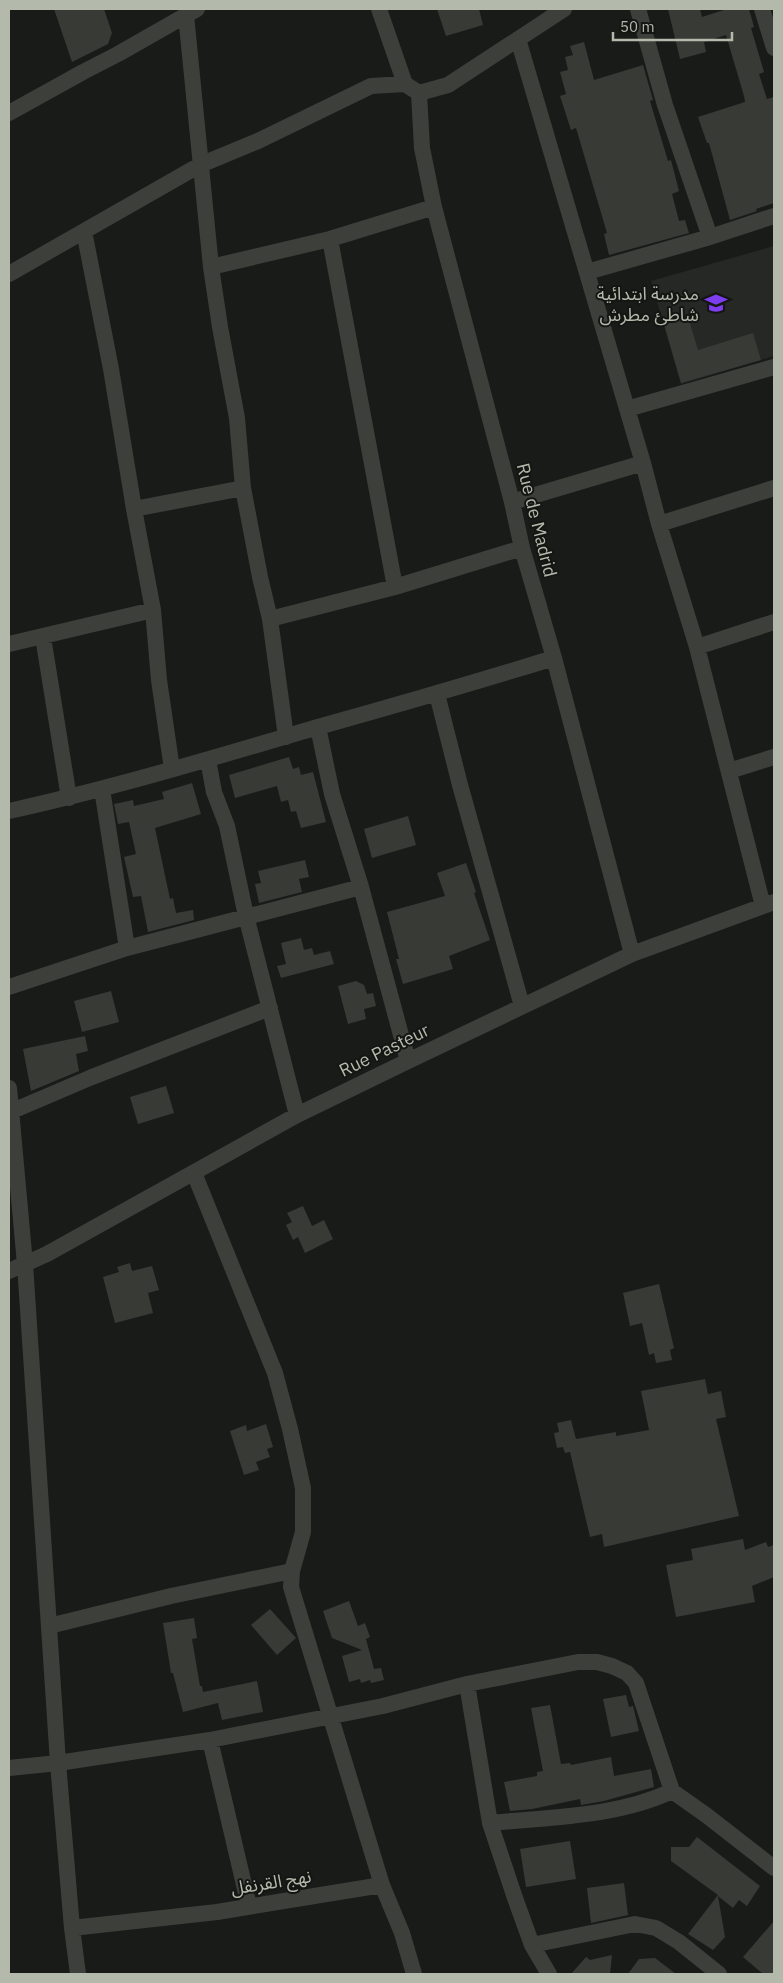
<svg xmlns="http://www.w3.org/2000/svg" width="783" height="1983" font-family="'IBM Plex Sans','Noto Sans Arabic',sans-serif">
<rect width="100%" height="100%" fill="#191b19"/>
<path fill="#262825" d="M774,246V356L681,384L651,281Z"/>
<path fill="#383a36" d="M54,9H104L112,33L108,44L72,62Z
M437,9H479L483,25L446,36Z
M668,9H700L702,17L727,9H749L754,27L751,28L764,72L759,74L767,99L774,97V203L756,209L757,211L730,220L709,143H707L698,117L745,102L744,96L726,35L704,42L706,52L680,59Z
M584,42L594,80L643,65L653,100L650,101L668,161L671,160L679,191L672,194L679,221L685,220L689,233L609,255L604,234L607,233L576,128L571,130L560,96L566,94L560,72L568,70L565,57L573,55L570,46Z
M688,317L698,350L753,333L761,360L681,383L664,324Z
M289,757L293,769L299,767L301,775L313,772L326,822L301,828L296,811L291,812L288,800L281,802L277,786L235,798L229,775Z
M192,783L201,814L155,828L170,899L173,898L176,913L193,910L194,920L148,932L141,896L133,897L124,857L136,854L129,822L118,824L114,804L133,800L134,806L164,799L162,792Z
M408,816L416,845L372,858L364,829Z
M305,860L309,877L299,879L302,892L259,903L255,884L261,883L258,871Z
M466,863L476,892L474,893L490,940L449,956L453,969L403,984L396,959H399L387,912L445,896L437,873Z
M301,938L304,950L312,948L314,955L330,951L334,964L281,978L277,966L286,964L281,943Z
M356,981L364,985L367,994L373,993L376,1006L364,1009L366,1019L348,1024L338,986Z
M111,991L119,1022L82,1032L74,1001Z
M85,1036L88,1051L76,1054L79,1071L31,1091L23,1049Z
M166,1086L174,1113L138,1124L130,1097Z
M303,1206L312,1226L324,1220L333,1239L305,1253L298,1237L293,1240L286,1225L292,1222L287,1213Z
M130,1263L132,1271L152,1266L159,1290L148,1293L153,1313L115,1323L103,1277L119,1272L117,1267Z
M659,1284L674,1348L670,1350L672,1360L656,1363L654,1353L649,1355L642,1323L630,1326L623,1293Z
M705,1379L708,1394L721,1391L726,1417L716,1419L739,1516L604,1547L602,1534L590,1537L570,1452L565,1453L563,1447L557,1448L554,1433L559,1432L557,1423L571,1420L576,1439L616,1432V1436L649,1430L641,1391Z
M266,1424L273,1447L267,1449L270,1457L256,1462L259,1470L244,1475L230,1431L246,1425L247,1431Z
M743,1539L745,1550L766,1542L768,1547L774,1545V1577L752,1586L755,1602L676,1617L666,1565L693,1560L691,1549Z
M349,1601L358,1626L365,1623L370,1637L366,1639L374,1669L381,1668L384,1680L371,1683L370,1680L361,1683L360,1679L349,1682L342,1656L362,1650L332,1638L323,1611Z
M270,1609L296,1638L277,1655L251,1625Z
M194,1618L197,1638L192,1639L200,1686H202L203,1692L257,1681L263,1712L222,1720L218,1703L183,1712L173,1673H171L163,1623Z
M626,1695L629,1707L633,1706L639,1731L611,1737L603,1699Z
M550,1705L561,1764L570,1763L571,1765L611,1757L614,1776L651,1769L654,1787L604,1801L581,1805L580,1799L532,1809L510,1811L504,1782L537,1776V1772L543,1771L531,1708Z
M697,1837L760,1886L747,1906L739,1900L733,1908L718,1896L725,1937L713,1950L688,1934L718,1895L671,1861V1847H689Z
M570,1841L576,1879L526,1887L520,1849Z
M624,1883L628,1915L591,1923L587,1888Z
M774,1921V1974H763L743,1957Z
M612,1955L610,1974H571L586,1957L590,1960Z
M655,1958L676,1974H628L639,1959Z"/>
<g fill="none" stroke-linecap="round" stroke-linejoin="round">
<path stroke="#3d403a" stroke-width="16" d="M379,9L405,84
M638,9L665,105L710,237
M762,9L774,48
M186,15L211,267L220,327L237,418L243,488L260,577L270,619L286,737
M518,39L643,463L659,524L697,647L763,906
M419,93L422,148L434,207L512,502L522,548L554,658L632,954
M9,113L83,72L118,54L197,9
M84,231L111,369L134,509L153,610L159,680L172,769
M330,239L395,587
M211,267L330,239L434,207
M587,272L710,237L774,216
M9,274L200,165L258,141L371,86L405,84L419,93L448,85L564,9
M627,409L774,367
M512,502L643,463
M134,509L243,488
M659,524L774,488
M270,619L395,587L522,548
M43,637L69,798
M9,644L153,610
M697,647L774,622
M437,694L460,785L522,1006
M318,727L332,794L361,887L408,1061
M208,760L214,792L227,826L246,916L297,1115
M729,771L774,757
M102,789L127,948
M9,811C113,788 216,757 318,727C397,705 476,682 554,658
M9,987L127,948L361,887
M9,1088L25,1264L58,1763L72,1928L78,1974
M10,1112L92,1077L270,1008
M194,1173L275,1373L290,1429L303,1488V1532L292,1571L291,1587L382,1885L402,1933L414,1974
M9,1271L47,1254L297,1115L408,1061L632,954L774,902
M49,1626L171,1596L292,1571
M467,1684L490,1823L515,1898L532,1945L549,1974
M210,1740L249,1906
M9,1768L58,1763L210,1740L383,1706L467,1684L578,1662H597L612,1666L627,1673L636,1683L672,1791
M490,1823C550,1817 617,1817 672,1791L706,1815L774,1868
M72,1928L217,1912L382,1885
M532,1945L635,1924L656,1928L679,1942L719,1974"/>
</g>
<defs>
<g id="school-bare" transform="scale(1.725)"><path d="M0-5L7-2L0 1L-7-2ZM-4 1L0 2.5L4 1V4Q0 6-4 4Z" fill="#7e3def" stroke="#141614" stroke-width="2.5" paint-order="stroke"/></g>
</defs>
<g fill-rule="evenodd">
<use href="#school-bare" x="716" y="303"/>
</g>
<g text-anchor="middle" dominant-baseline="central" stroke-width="4" stroke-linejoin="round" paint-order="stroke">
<g font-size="18" fill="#b4baab" stroke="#141614" text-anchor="end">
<text x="699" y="293">مدرسة ابتدائية<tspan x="699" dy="21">شاطئ مطرش</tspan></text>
</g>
<g font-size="18" fill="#b4baab" stroke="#141614">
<text transform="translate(537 520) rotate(76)">Rue de Madrid</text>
<text transform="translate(384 1050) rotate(-26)">Rue Pasteur</text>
<text transform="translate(271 1882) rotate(-9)">نهج القرنفل</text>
</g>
</g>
<rect width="783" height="1983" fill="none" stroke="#b4baab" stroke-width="20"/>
<path d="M613 32v8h119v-8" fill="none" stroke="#b4baab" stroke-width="2.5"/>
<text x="620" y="32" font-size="15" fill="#b4baab" stroke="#141614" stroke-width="4" paint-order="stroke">50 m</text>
</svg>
